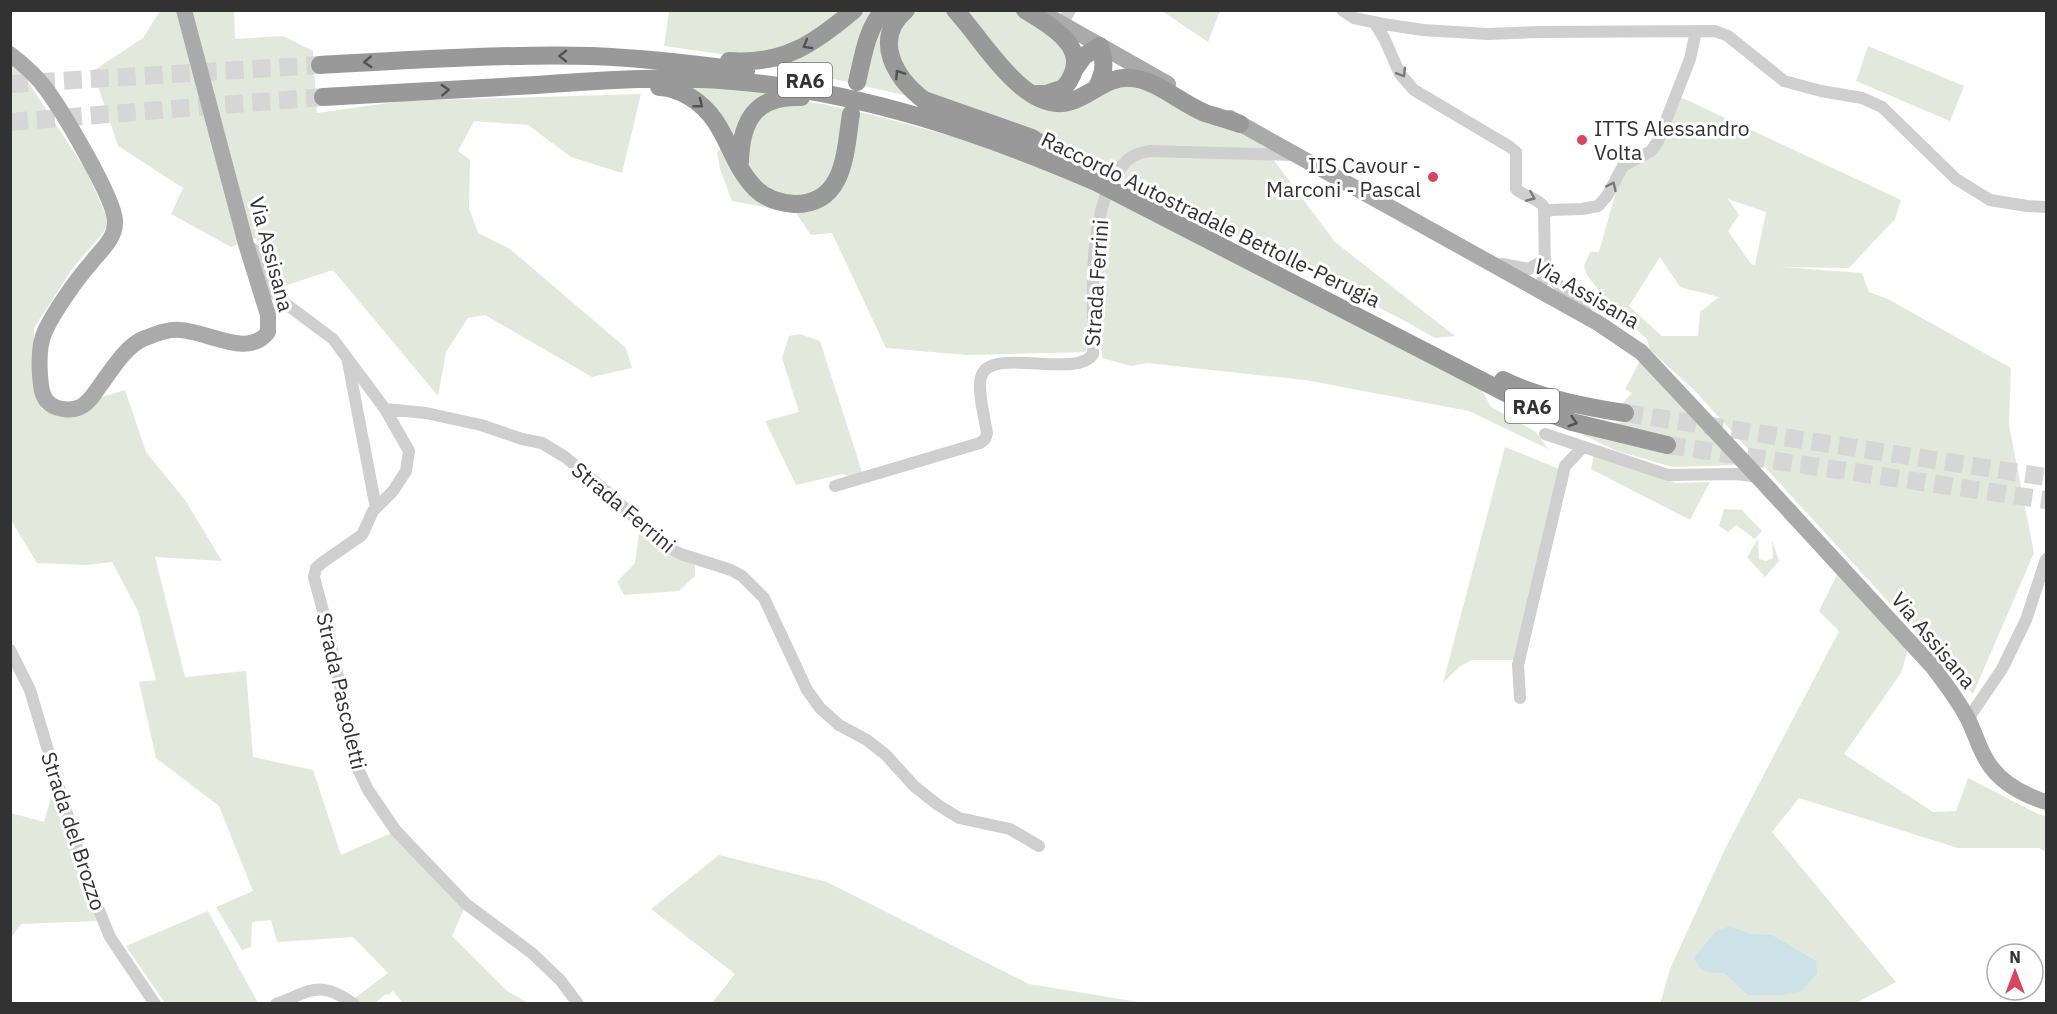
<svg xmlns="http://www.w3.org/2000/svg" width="2057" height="1014" font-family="'IBM Plex Sans',sans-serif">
<rect width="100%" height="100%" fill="#fff"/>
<path fill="#e3e8dc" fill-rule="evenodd" d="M234,10L235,39L283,36L313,51L317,113L402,101L641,94L622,173L571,157L528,125L474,121L458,151L470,160L469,208L478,233L510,249L626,348L632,368L592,377L485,315L468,318L446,352L438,396L333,270L281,287L276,268L255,238L231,247L171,214L183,188L118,146L93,71L143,38L160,11Z
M669,11H843L778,53L735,56L664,46Z
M863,11H877L853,83L766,65Z
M895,11L889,29L908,96L864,86L872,41Z
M912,11H946L1039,104L1123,80L1270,146L1275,162L1335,242L1455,336L1435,338L1405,321L1046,139L925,95L898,71L893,32Z
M964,11H1018L1051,31L1070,58L1060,83L1035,89L1021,81Z
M1162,11H1220L1208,42Z
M1868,46L1964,86L1950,121L1856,81Z
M11,64L17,65L87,172L110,224L72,269L34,328V388L42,409L76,417L102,397L125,390L146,452L185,500L222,561L155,557L185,677L246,671L253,757L313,770L341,855L396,831L466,904L452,936L507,991L528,1003H403L393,991L388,995L386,994L375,1003H360L355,998L388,973L353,937L277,942L271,920L252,922L251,947L242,950L216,907L253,891L219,806L156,758L139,682L156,680L138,611L112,562L86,565L37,563L11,520Z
M676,85L776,92L766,107L788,99L823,104L877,116L984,145L1106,195L1480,387L1491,407L1536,432L1548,449L1469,411L1305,380L1147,363L1131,366L1102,358L1099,262L1089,264L1086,352L967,355L886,348L832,233L811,235L796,213L732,201L720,169L717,152L731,139Z
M1676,95L1901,200L1895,219L1849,268L1781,267L1862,273L1869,292L1888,299L2011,368L2009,425L2034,553L1973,694L1693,389L1650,350L1647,339L1614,310L1587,275L1584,266L1590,252H1599L1623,166L1651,151ZM1728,199L1766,212L1755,265L1751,264L1728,231L1739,215ZM1660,257L1680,287L1719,297L1700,312L1698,336H1662L1629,306Z
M800,334L820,341L863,475L851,477L843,474L796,485L765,421L799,412L782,358L789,336Z
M1640,361L1739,465L1673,467L1617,451L1575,431L1667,438L1614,423L1625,422L1626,418L1620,406L1632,393L1625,389Z
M1505,447L1559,469L1515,660H1472L1460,666L1443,683Z
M1594,455L1676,483L1710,482L1690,520L1591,469Z
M1724,509L1742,510L1762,531L1755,539L1736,525L1728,532L1719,526Z
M639,534L695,562V576L679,591L624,595L617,582L635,563Z
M1758,539L1759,559L1766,561L1773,558L1772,540L1779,561L1765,577L1747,557Z
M1839,571L1909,646L1901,673L1844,754L1933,812L1956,811L1968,778L2038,814L2046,816V852L2039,848H1958L1799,798L1772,832L1896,982L1856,1003L1660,1004L1670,969L1725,849L1839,631L1819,611Z
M52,794L97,921L21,924L11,938V813L44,822Z
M719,855L827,882L1029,984L1144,1003H712L735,974L651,909Z
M208,911L258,1003H165L126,946Z"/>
<path fill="#cde1e9" d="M1730,926L1751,934L1772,935L1816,961L1817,973L1802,991L1782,995H1748L1724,973C1709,973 1700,973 1694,958L1715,932Z"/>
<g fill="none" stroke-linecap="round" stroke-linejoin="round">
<path stroke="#d6d6d6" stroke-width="18" stroke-dasharray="18 9" stroke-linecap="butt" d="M10,84L320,65
M10,122L323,97
M1625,413L2046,477
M1667,445L2046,500"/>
<path stroke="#cfcfcf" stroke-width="12" d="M1342,10L1354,18L1383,24L1423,30L1488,34L1539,32L1715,31L1728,36L1784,81L1821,91L1862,98L1882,107L1956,179L1990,200L2027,206L2046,207
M1374,22L1384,38L1400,74L1414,90L1510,147L1516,152V189C1525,197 1538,198 1544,207L1545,272L1542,282L1535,289
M1062,24L1070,10
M1115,175C1125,161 1132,153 1150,151L1293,155
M1544,214L1550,210L1582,209L1598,206L1607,196L1623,166L1651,151L1658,141L1690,59L1696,31
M246,244L261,255L273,291L282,301L333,339L385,409L426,413L481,425L522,439L542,443L565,457L606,491L667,547L681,554L731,570L742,576L764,598L807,690L820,708L839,725L867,740L886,755L914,786L938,805L959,818L1010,829L1039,846
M1502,264L1529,269L1544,260
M1545,264C1554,285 1570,296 1586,311
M348,362L376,508
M385,409L409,451L406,471L393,491L373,511L362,535L323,562L316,568L314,577L327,626L358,769L368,790L396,831L466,904L533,954L561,981L578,1004
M1545,434L1668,475L1738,474L1758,477
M835,486L980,443L985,439L987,433C985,419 977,391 981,377C989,345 1077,380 1093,354C1094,301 1088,245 1106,195
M10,650L30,690L87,881L110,937L155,1004
M1520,698L1518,665L1565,466L1583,447
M1968,719L2002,669L2026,620L2046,559
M276,1004C312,991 318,979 354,1004"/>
<path stroke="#aaa" stroke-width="16" d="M1041,12L1168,84
M10,54C23,64 36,75 46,89C61,109 115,199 115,221C116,238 101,250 91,263C76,280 55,310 45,331C39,344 39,361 40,375C41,386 41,397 50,404C58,410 72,411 80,407C89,403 94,394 99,387C111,371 125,346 145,338C156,334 167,329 180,330C207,331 249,359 268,332V315L246,244L184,10
M1230,118L1598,323L1641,352L1758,477L1932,666C1945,683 1958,700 1968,719C1975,733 1979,748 1987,761C2000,783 2024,795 2046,802"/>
<path stroke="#999" stroke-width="18" d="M906,10C871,39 896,79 924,100L1032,138L1060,156
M955,10C983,39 1025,117 1072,101C1093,94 1107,76 1131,78C1155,79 1182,104 1205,113C1217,117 1229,120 1240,124
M1025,10C1054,28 1095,50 1064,88L1046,94H1036
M729,61C783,65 814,44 854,10
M320,65C410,60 500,54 591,56C642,58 695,64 746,71
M1074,70L1084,56L1100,46C1105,64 1105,70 1097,87
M857,82C863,58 866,29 884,10
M659,87C671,87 680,91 690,97C728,120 728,162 756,189C766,199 781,203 794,204C846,205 845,150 851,114
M323,97C394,93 465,89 536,85C605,80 675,75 744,82C865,93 985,134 1096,182L1533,407L1572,422L1667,445
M740,162C741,120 756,95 801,97
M1503,380C1539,398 1585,407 1625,413"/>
</g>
<defs><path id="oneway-chevron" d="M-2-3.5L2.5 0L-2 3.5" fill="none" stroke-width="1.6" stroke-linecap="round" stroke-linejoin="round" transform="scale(1.5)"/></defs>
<g stroke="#515151">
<use href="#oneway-chevron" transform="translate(807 45) rotate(150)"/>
<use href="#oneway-chevron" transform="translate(563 56) rotate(-179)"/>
<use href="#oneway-chevron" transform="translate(368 62) rotate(177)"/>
<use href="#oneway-chevron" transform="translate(899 74) rotate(-123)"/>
<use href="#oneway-chevron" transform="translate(445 90) rotate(-3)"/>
<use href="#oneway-chevron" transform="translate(699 104) rotate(38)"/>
<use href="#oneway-chevron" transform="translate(1573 422) rotate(17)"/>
</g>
<g stroke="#797979">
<use href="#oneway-chevron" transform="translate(1402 73) rotate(59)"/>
<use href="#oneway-chevron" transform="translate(1612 186) rotate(-65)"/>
<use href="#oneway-chevron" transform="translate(1531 197) rotate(23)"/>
</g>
<g fill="#d9445e" stroke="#fff" stroke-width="2">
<circle cx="1582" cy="140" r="6"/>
<circle cx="1433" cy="177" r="6"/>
</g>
<g text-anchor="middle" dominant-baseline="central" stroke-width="6" stroke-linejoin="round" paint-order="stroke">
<g fill="#fff" stroke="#707070" stroke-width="1.5">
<rect x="778" y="63" width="54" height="34" rx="4.5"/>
<rect x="1505" y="389" width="54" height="34" rx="4.5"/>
</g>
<g font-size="20" font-weight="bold" fill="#323232">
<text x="805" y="80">RA6</text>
<text x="1532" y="406">RA6</text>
</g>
<g font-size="21" fill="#323232" stroke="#fff" text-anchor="start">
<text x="1594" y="128">ITTS Alessandro<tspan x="1594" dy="24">Volta</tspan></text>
<text x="1421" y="165" text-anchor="end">IIS Cavour -<tspan x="1421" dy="24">Marconi - Pascal</tspan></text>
</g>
<g font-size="21" fill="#323232" stroke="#fff">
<text transform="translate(1211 219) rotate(26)">Raccordo Autostradale Bettolle-Perugia</text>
<text transform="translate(272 254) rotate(75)">Via Assisana</text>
<text transform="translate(1096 283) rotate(-86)">Strada Ferrini</text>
<text transform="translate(1587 293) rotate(30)">Via Assisana</text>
<text transform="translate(624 507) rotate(40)">Strada Ferrini</text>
<text transform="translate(1934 640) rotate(50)">Via Assisana</text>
<text transform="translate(342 691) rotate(77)">Strada Pascoletti</text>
<text transform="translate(74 831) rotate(72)">Strada del Brozzo</text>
</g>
</g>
<rect width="2057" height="1014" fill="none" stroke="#323232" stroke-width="24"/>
<g transform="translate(2015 972)"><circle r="28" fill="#ffffff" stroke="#adadad" stroke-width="1.5"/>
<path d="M0-4.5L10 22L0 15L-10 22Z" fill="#d9445e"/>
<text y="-9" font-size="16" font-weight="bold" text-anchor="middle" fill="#323232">N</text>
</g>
</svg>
